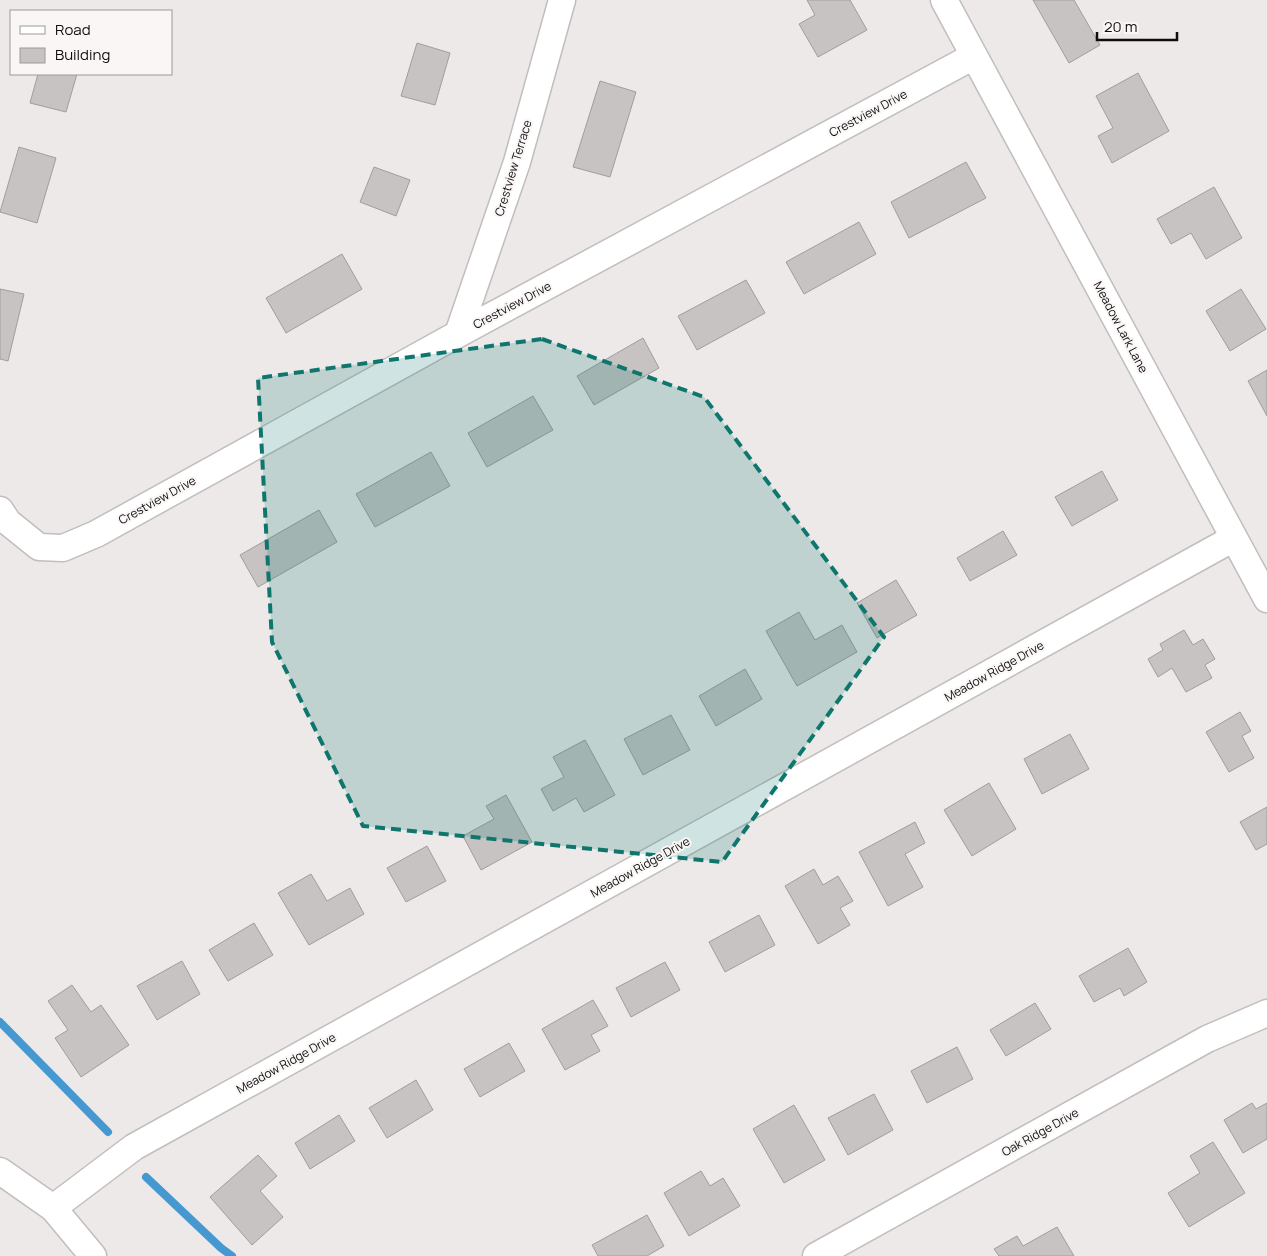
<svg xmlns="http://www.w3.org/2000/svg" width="1267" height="1256" font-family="Manrope,sans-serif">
<rect width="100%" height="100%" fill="#ece9e8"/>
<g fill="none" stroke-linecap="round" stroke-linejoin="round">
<path stroke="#4698d0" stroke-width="8" d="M0,1022L108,1132
M146,1177L221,1248L232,1256"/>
</g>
<path fill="#c6c3c2" stroke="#a09d9c" d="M807,0H850L867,30L818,57L799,24L815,15Z
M1033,0H1074L1100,45L1069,63Z
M417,43L450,53L435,105L401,96Z
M1138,73L1169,131L1112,163L1098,136L1113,128L1096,96Z
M38,74H77L66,112L30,103Z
M600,81L636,92L610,177L573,167Z
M19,147L56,158L37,223L0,212Z
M966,162L986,198L909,238L891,202Z
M374,167L410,180L396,216L360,202Z
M1214,187L1242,238L1206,259L1191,233L1171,244L1157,219Z
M859,222L876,254L804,294L786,262Z
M342,254L362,289L286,333L266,298Z
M746,280L765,313L697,350L678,316Z
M0,289L24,294L8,361L0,359Z
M1241,289L1266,329L1230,351L1206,311Z
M643,338L659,368L594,405L577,376Z
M1267,370V416L1248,381Z
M533,396L553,430L487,467L468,433Z
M431,452L450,486L375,527L356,494Z
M1102,471L1118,500L1072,526L1055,497Z
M319,510L337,542L258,587L240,555Z
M1003,531L1017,555L970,581L957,558Z
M896,580L917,615L877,638L857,603Z
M799,612L815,640L842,625L857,652L797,686L766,631Z
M1184,630L1193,645L1203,639L1215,659L1205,665L1212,678L1186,692L1172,668L1158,677L1148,659L1163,650L1160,644Z
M745,669L762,699L716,726L699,696Z
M1240,712L1251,731L1242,736L1254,758L1229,772L1206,732Z
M671,715L690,750L643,775L624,739Z
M1070,734L1089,769L1042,794L1024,759Z
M585,740L615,795L584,812L576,798L553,811L541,789L564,777L553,757Z
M989,783L1016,829L972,856L944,810Z
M506,795L532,842L481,870L463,836L494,819L486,806Z
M1267,807V844L1256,850L1240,822Z
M915,822L925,843L905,854L923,887L888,906L859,852Z
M427,846L446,881L406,902L387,868Z
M814,869L823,885L838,876L853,901L840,908L850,925L818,944L785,886Z
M311,874L327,901L350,888L364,914L309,945L278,893Z
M759,915L775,945L725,972L709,942Z
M254,923L273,955L228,981L209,950Z
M1128,948L1147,982L1124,996L1120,988L1094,1002L1079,976Z
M182,961L200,994L157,1020L137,986Z
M665,962L680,990L631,1017L616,988Z
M72,985L91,1012L101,1005L129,1045L81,1077L55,1038L68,1030L48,1001Z
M593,1000L608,1026L591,1035L600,1051L565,1070L542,1029Z
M1035,1003L1051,1029L1006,1056L990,1030Z
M509,1043L525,1071L480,1097L464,1069Z
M957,1047L973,1079L927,1103L911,1071Z
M416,1080L433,1110L387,1138L369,1108Z
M874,1094L893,1130L848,1155L828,1118Z
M1252,1103L1256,1109L1267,1103V1139L1243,1153L1224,1120Z
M794,1105L825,1160L784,1183L753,1129Z
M339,1115L355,1141L310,1169L295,1143Z
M1213,1142L1245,1193L1189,1227L1168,1193L1200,1173L1190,1156Z
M258,1155L277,1176L260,1191L283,1217L252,1245L210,1197Z
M701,1171L710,1186L723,1178L740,1206L689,1236L664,1193Z
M647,1215L664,1246L647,1256H598L592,1245Z
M1057,1227L1074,1256H999L994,1249L1017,1236L1023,1246Z"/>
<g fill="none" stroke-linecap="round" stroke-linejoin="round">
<g stroke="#c1bebc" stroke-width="29">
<path id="minor" d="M944,0L1267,599
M458,334L517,162L562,0
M0,510L8,522L39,547L63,548L96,534L458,334L974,56
M0,1171L53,1208L93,1256
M53,1208L134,1147L1234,538
M816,1256L1207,1039L1267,1013"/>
</g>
<use href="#minor" stroke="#fff" stroke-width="26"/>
</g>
<path fill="#0f766e" fill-opacity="0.2" stroke="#0f766e" stroke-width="4" stroke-dasharray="10 6" stroke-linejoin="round" d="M542,339L704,397L884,637L722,862L363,826L272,642L258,378Z"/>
<g text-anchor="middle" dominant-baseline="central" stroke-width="4" stroke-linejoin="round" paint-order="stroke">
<g font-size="12" fill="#0f0e0e" stroke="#faf6f5">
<text transform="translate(868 113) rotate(-28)">Crestview Drive</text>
<text transform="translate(513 168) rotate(-73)">Crestview Terrace</text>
<text transform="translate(512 305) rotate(-28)">Crestview Drive</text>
<text transform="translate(1121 327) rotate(62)">Meadow Lark Lane</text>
<text transform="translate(157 500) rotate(-29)">Crestview Drive</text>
<text transform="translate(994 671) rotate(-29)">Meadow Ridge Drive</text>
<text transform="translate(640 867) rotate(-29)">Meadow Ridge Drive</text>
<text transform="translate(286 1063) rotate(-29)">Meadow Ridge Drive</text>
<text transform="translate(1040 1132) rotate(-29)">Oak Ridge Drive</text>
</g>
</g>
<rect x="10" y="10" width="162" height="65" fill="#faf6f5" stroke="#9c9999"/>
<rect x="20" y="26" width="25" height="8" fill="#ffffff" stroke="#9c9999"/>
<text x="55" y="35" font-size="15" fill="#0f0e0e">Road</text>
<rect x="20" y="48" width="25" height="15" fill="#c6c3c2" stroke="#9c9999"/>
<text x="55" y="60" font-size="15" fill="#0f0e0e">Building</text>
<path d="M1097 32v8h80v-8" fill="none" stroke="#0f0e0e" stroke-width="2.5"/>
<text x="1104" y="32" font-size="15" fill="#0f0e0e" stroke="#faf6f5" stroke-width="4" paint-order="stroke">20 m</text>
</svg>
